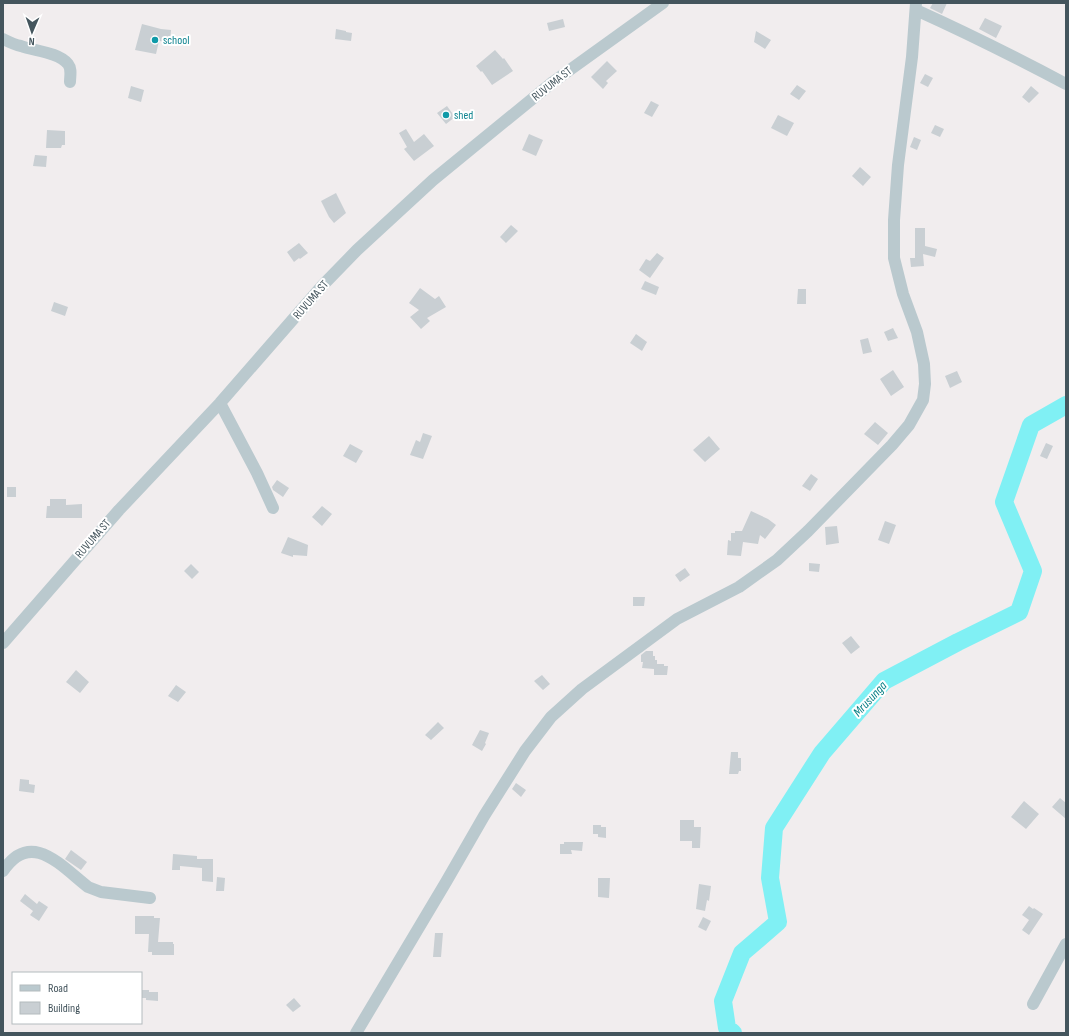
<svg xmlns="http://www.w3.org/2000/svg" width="1069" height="1036" font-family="'Sofia Sans Condensed',sans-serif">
<rect width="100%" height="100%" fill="#f1edee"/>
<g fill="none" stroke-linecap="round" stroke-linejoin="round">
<path stroke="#80f0f4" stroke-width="18" d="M733,1033L727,1028L723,1001L742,953L778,922L770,878L774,828L822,753L884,681L958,642L1019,612L1033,571L1004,502L1031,425L1066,405"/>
</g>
<path fill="#c9cfd3" d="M933,3H947L942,14L930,8Z
M985,18L1002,26L996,38L979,29Z
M563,19L565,27L549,31L547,23Z
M142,24L161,29L171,30L170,42L159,41L156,54L135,50Z
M336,29L346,31V32L352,33L351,41L335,39Z
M756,31L771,40L765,49L754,42Z
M495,50L503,59L504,58L513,71L492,85L482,71L481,72L476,66Z
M607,61L617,71L606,81L608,83L603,89L591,77Z
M925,74L933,78L928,87L920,83Z
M797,85L806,91L799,100L790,94Z
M131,86L144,90L141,102L128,98Z
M1031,86L1039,93L1029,103L1022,97Z
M651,101L659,105L652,117L644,113Z
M447,106L455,117L446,124L437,113Z
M778,115L794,123L787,136L771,128Z
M935,125L944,129L940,137L931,133Z
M406,129L414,142L424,134L434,146L414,161L404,149L407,147L399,133Z
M47,130L65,131V145H62L61,148H46Z
M529,134L543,140L536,156L522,150Z
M914,137L921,140L917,150L910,147Z
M35,155L47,156L46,167L33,166Z
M860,167L871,177L863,186L852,176Z
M336,193L346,213L334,223L329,217L321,201Z
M511,225L518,231L506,243L500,237Z
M915,228H925V246L937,249L935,257L923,254L924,266L911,267L910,258H915Z
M299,243L308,253L300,259L299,258L294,262L287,252Z
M657,253L664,258L650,278L639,270L646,259L650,261Z
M645,281L659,287L656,295L641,289Z
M420,288L435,299L439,296L446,307L427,318L430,321L421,329L410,317L419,310L409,303Z
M798,289H806V304H797Z
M54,302L68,307L65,316L51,311Z
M893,328L898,338L888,341L884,332Z
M636,334L647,342L642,351L630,343Z
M868,338L872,352L863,354L860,340Z
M893,370L904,387L891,396L880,379Z
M957,371L962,382L950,388L945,376Z
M875,422L888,433L878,445L864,434Z
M423,433L432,436L423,459L410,455L416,440L420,442Z
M709,436L720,449L705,462L693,450Z
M1046,443L1053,446L1047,459L1040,456Z
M350,444L363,451L356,463L343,456Z
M811,474L818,479L810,491L802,486Z
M277,480L289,488L283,497L273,490L272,487Z
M7,487H16V497H7Z
M50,499H66V505L82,504V518H46L47,506H50Z
M322,506L332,514L322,526L312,517Z
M751,511L768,519L776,525L765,539L760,535L758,544L743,542L741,556L727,555L728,540L731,541V533H735V531H742Z
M885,521L896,525L889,544L878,540Z
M837,526L839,543L826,545L825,527Z
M288,537L308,545L307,556L293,555V557L281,553Z
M809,563L820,564L819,572L809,571Z
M191,564L199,572L192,579L184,571Z
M685,568L690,575L680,582L675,575Z
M633,597H645L644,606H633Z
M851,636L860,647L851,654L842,643Z
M646,651H653V656H655V660H657V664H664V666H668L667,675H654V669L642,668L643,662H641V655Z
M76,670L89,682L80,693L66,682Z
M542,675L550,684L543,690L534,681Z
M176,685L186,692L178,702L168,696Z
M438,722L444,728L431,740L425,735Z
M480,730L489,733L485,743L486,744L482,751L472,745Z
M731,752H738V758H741V771H739L738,774H729Z
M20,779L29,780V784L35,785L34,793L19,791Z
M516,783L526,790L521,797L512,789Z
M1060,798L1066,803V819L1052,807Z
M1024,801L1039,814L1026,829L1011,817Z
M680,820H694V827H701L700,848H692V841H680Z
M593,825H601V827H606V838L598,837V834H593Z
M564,842H583L582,851L571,850L572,854H560V844H564Z
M71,850L87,862L81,870L65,859Z
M173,854L197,856V859H213V882L202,881V868L180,866V870H172Z
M217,877L225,878L224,891H216Z
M598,878H610L609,898L598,897Z
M699,884L711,886L709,901L707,900L705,911L696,909Z
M25,894L37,904L39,901L48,907L39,921L30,915L33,911L20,901Z
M1029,906L1033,909L1034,908L1043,914L1029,935L1022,930L1029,920L1022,915Z
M135,916H154V918H160L158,942H173V944H174V955H152V952H148L149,934H135Z
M703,917L711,921L706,931L698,927Z
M435,933H443L441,957H433Z
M141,990H149V992H158V1001L146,1000V998H141Z
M294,998L301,1006L293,1012L286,1005Z"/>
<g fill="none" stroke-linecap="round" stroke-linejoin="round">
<path stroke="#bac9ce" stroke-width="12" d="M916,10C967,33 1017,58 1066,84
M3,39C9,42 15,45 21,46C34,51 58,52 68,64C72,69 70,76 70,82
M220,403L257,473L273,508
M3,643L119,510L220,403L322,286L357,250L433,180L553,82L663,3
M3,871C31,829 61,866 88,887L101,892L150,898
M1033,1004L1066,944
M356,1033L446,882L484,816L525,751L551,717L582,689L677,619L739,587L777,560L808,531L892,445L909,425L923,400L925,384L924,364L917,332L903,294L894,258V220L898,165L912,57L916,3"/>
</g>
<g fill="#0f9aa8" stroke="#fff" stroke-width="1.5">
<circle cx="155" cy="40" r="4"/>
<circle cx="446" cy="115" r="4"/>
</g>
<g text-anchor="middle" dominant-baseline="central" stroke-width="4" stroke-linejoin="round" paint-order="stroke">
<g font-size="12" fill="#0d838f" stroke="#fff" text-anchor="start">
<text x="163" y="40">school</text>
<text x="454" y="115">shed</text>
</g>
<g font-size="12" fill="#44555d" stroke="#fff">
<text transform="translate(552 84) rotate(-38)">RUVUMA ST</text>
<text transform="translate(311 300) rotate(-49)">RUVUMA ST</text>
<text transform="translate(93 539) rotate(-49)">RUVUMA ST</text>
</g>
<g font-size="13" font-style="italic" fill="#057e83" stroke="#fff">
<text transform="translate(870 699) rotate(-47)">Mrusunga</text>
</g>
</g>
<rect width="1069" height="1036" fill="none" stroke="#44555d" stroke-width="8"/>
<rect x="12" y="972" width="130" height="52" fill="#ffffff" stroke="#b4bbbe"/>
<rect x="20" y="985" width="20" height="6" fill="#bac9ce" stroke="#b4bbbe"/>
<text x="48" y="992" font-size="12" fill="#44555d">Road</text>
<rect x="20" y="1002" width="20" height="12" fill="#c9cfd3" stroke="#b4bbbe"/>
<text x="48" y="1012" font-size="12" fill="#44555d">Building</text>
<g transform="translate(32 32) rotate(182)" stroke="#ffffff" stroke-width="3" paint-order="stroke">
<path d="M0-3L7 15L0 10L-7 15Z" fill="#44555d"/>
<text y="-6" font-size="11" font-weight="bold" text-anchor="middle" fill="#44555d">N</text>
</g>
</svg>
